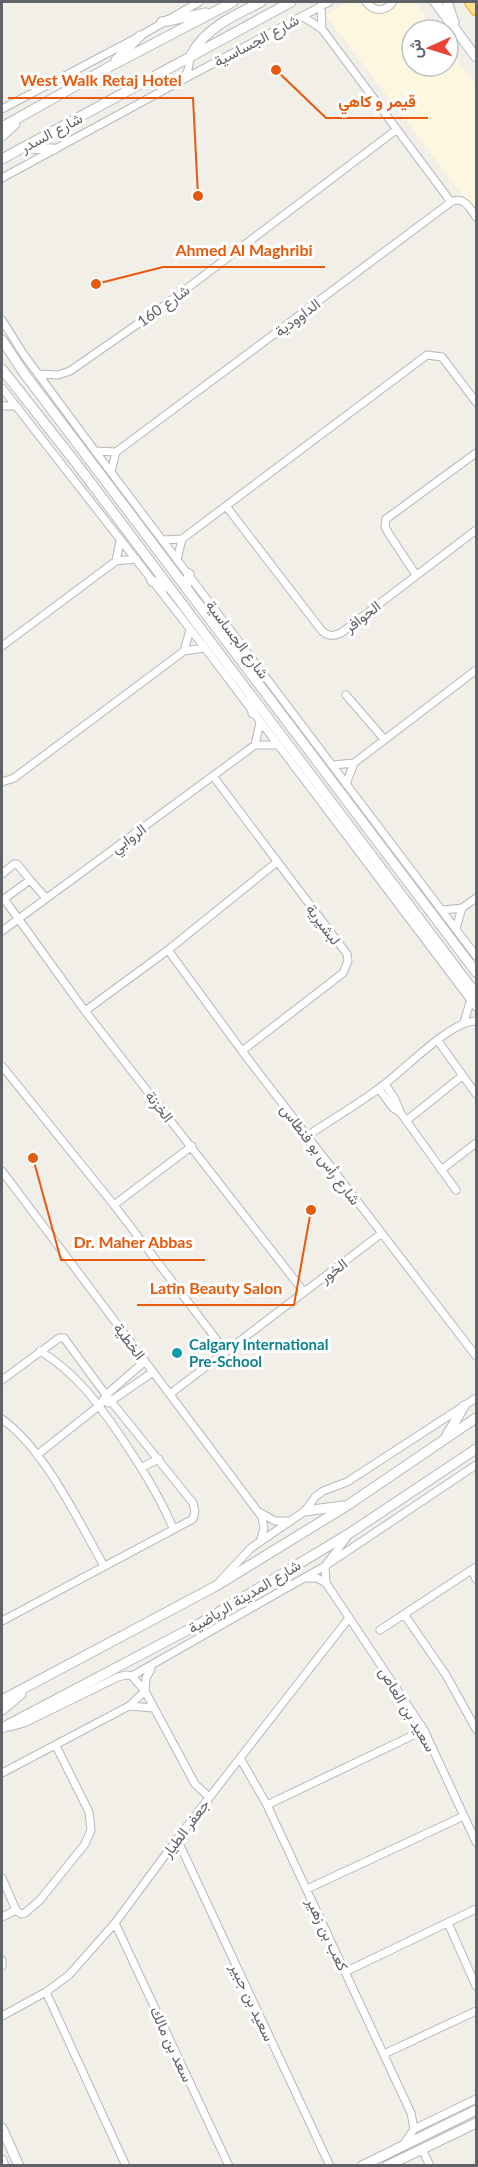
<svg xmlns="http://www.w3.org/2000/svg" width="478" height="2167" font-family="Lato,Vazirmatn,sans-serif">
<rect width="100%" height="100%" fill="#f1efe8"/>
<path fill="#fef7e0" d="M381,2H415L435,30H412V66H448V47L476,86V213L326,15L346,3L375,5Z"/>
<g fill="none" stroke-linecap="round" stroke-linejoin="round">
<g stroke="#b5b8bc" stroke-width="9">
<path id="street" d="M366,2C374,12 385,12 393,2
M321,6L322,29
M302,16L322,29L451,202
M184,79L329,2
M2,109L140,36L199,2
M2,178L184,79L188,70L190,57
M2,320L24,355L95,451L476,956
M38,374L58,375L70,371L165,305L396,130
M2,388L205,648L476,1007
M2,406H16
M95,451L116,452
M111,472L116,452L451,202C464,196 469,207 476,217
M226,506L322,631C329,637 334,636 341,633L476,530
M163,540L182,539
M177,560L182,539L427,355L442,357L476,402
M116,561L120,541
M416,575L389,534L385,527L386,519L476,453
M2,646L116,561L136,559
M184,651L190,630
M346,695L384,739
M255,745L260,722
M333,765L354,763
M213,776L347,954L348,961L343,973L242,1051
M2,782L14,778L184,651L205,648
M346,784L354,763L476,670
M2,874L14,864H17L30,880
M46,898L30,880L4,899L85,1011L304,1292
M443,910L462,908L476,898
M456,928L462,908
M2,931L255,745H277
M168,950L242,1051L476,1356
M85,1011L168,950L277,862
M464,1022L471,999
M438,1041L476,1094
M2,1066L114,1205L226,1352
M385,1084L395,1099L400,1112
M379,1089L393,1108L400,1112L456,1190
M406,1121L462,1076
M307,1136C331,1120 355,1106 378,1089C402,1073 449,1021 476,1021
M441,1170L476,1143
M2,1171L262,1517L264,1528L261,1539
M114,1205L192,1146
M40,1351C75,1372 98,1403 121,1437C141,1467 159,1495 173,1528
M2,1380L59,1338H64L106,1395L193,1503L195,1511L193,1519L2,1621
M170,1394L382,1233
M108,1403L153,1372
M2,1419C45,1450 78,1520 104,1566
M37,1455L100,1405L106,1395L145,1361
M142,1467L159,1459
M259,1512L275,1521H288
M347,1537L325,1566L326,1583L424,1730L476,1842
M472,1570L476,1579
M305,1578H317L326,1583
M220,1581L251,1548L305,1511L315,1497L323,1491L347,1482L476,1398
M404,1614L446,1675L476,1729
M380,1630L476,1567
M132,1676L325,1566L476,1465
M129,1706L154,1708
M10,1727L24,1723L118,1677L126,1675L132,1676L145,1691L195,1784L209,1797
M240,1758L267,1805L411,2113L414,2129L404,2144
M2,1773L129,1706L145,1691L146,1678L151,1669
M267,1805L424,1730
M177,1839L330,2166
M2,1878L16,1910L21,1914L25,1913L40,1900L85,1844L91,1830L89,1812L56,1746
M307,1889L464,1816
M2,1917L16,1910
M115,1923L229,2166
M448,1923L476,1986
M2,1960V1966
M345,1972L476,1909
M46,1992L126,2166
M2,2016L46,1992L69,1975L115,1923L177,1839L349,1618
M384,2054L476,2011
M414,2129L476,2099
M422,2149L430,2166"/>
</g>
<g stroke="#b6babf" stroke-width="11">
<path id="secondary" d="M435,2L476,57
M447,2L454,22
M162,22L206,13
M191,55C205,28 235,15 261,2
M116,60L140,36
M2,127L109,67L233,2
M2,136L15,124
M24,148L54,149
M2,159L291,2
M2,340L24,373L476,972
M2,369L76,463L476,994
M152,581L170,588
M186,588L189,574
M251,695L253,713
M446,1437L464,1406
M305,1511L343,1506
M2,1700L216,1586L348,1505L476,1418
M2,1710L21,1694
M2,1728L199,1624L350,1533L476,1449
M2,2128L19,2166
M2,2160L4,2166
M362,2166L476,2110
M387,2166L476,2123"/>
</g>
<g stroke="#f9ab00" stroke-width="14">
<path id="highway" d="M471,2L476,9"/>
</g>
<use href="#street" stroke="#fff" stroke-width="7"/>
<use href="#secondary" stroke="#fff" stroke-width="9"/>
<use href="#highway" stroke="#fde293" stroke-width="12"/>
</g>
<circle fill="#0f9aa8" stroke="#fff" stroke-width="2" cx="177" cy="1353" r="6"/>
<g text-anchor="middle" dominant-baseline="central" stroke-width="6" stroke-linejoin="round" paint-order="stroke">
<g font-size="15" fill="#5f6368" stroke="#fff">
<text transform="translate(256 40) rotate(-28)">شارع الجساسية</text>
<text transform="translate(51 132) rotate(-28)">شارع السدر</text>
<text transform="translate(163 305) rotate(-36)">شارع 160</text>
<text transform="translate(297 317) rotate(-37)">الداوودية</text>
<text transform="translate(362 616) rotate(-38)">الحوافر</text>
<text transform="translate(238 639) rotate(53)">شارع الجساسية</text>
<text transform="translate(128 838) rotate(-36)">الروابي</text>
<text transform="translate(324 924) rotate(53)">لبشيرية</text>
<text transform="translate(160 1106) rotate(52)">الخزنة</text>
<text transform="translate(321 1154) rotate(53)">شارع رأس بو فنطاس</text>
<text transform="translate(333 1270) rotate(-37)">الخور</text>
<text transform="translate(130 1341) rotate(53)">الخطية</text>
<text transform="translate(244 1596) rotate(-31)">شارع المدينة الرياضية</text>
<text transform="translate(408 1709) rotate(59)">سعيد بن العاص</text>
<text transform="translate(185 1828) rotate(-53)">جعفر الطيار</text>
<text transform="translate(328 1934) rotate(65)">كعب بن زهير</text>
<text transform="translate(253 2002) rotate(65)">سعيد بن جبير</text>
<text transform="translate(172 2044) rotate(65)">سعد بن مالك</text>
</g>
<g font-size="15" font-weight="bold" fill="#0d838f" stroke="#fff" text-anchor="start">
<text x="189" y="1344">Calgary International<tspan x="189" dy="17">Pre-School</tspan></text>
</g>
</g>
<path fill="none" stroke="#e8590c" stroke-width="2" d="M198 196L193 98H8M276 70L326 118H428M96 284L163 267H325M33 1158L61 1260H205M311 1210L294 1305H137"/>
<g fill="#e8590c" stroke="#fff" stroke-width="2">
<circle cx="198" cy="196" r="6"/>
<circle cx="276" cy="70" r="6"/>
<circle cx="96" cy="284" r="6"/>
<circle cx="33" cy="1158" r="6"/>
<circle cx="311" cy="1210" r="6"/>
</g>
<g font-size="16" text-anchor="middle" font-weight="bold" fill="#e8590c" stroke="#fff" stroke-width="6" stroke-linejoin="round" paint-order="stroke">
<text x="101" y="86">West Walk Retaj Hotel</text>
<text x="377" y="107">قيمر و كاهي</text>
<text x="244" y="256">Ahmed Al Maghribi</text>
<text x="133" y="1248">Dr. Maher Abbas</text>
<text x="216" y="1294">Latin Beauty Salon</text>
</g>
<rect width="478" height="2167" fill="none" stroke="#5f6368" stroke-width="6"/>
<g transform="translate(430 48) rotate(266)"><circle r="28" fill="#ffffff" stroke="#bfc1c3" stroke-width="1.5"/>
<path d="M0-4.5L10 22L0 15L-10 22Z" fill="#ea4335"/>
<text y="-9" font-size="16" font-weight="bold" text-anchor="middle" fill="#5f6368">ش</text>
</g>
</svg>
